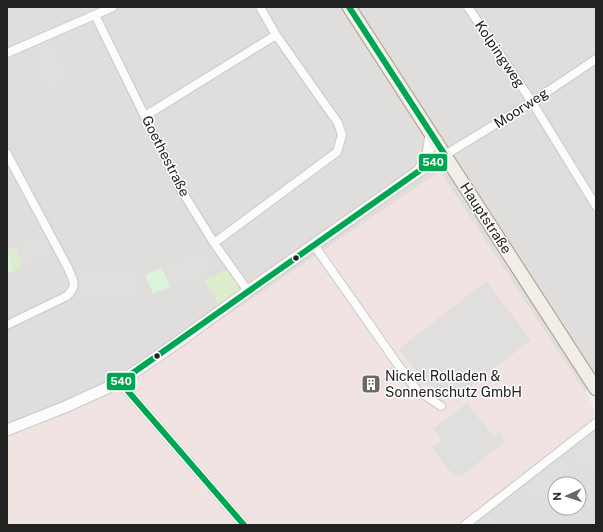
<svg xmlns="http://www.w3.org/2000/svg" width="603" height="532" font-family="'Public Sans',sans-serif">
<rect width="100%" height="100%" fill="#f0eeeb"/>
<path fill="#dfdedc" fill-rule="evenodd" d="M7,7H596V386L585,392L122,387L7,433Z
M596,428V525H471ZM555,484H579V508H555Z"/>
<path fill="#f1e3e1" d="M440,171L585,392L596,412V428L471,525H7V433L122,387Z"/>
<path fill="#ddeccb" d="M16,247L22,267L14,271L7,250Z
M229,269L242,289L219,305L204,280Z"/>
<path fill="#daf5da" d="M7,251L14,271L7,273Z
M162,268L170,287L153,294L145,275Z"/>
<path fill="#e0dfde" d="M51,40L68,78L48,87L37,62L43,59L37,46Z
M44,236L46,242L47,243L50,253L22,264L17,246Z
M204,251L212,270L173,286L166,266Z
M81,274L140,275V296H80Z
M486,281L531,340L456,398L449,389L427,386L399,349Z
M467,403L493,436L499,432L506,441L461,476L453,475L432,448L441,440L433,429Z
M596,436V477L589,467L578,466L570,457Z
M564,459L576,474L562,484H555V486L546,473Z
M543,476L553,490L535,501L525,488Z
M491,515L499,525H478Z"/>
<g fill="none" stroke-linecap="round" stroke-linejoin="round">
<g stroke="#c9c8c7" stroke-width="10">
<path id="minor" d="M468,7L532,102L596,206
M95,15L180,188L214,243L248,291
M7,53L113,7
M145,116L276,35
M7,154L68,268C73,281 78,285 67,296L7,325
M445,155L532,102L596,59
M214,243L337,152L342,135L338,123L276,35L260,7
M314,245L408,379L418,391L441,406
M120,382L244,525
M465,525L596,423"/>
</g>
<g stroke="#c9c8c7" stroke-width="13">
<path id="tertiary" d="M419,171L428,155L431,134
M7,430L65,407L120,382L174,345L248,291L419,171L445,155"/>
</g>
<g stroke="#a79c86" stroke-width="15">
<path id="primary" d="M349,7L596,389"/>
</g>
<use href="#minor" stroke="#fdfcfc" stroke-width="8"/>
<use href="#tertiary" stroke="#fdfcfc" stroke-width="11"/>
<use href="#primary" stroke="#f3ede7" stroke-width="13"/>
<g stroke="#fff" stroke-width="9">
<path id="bus-1" d="M244,525L120,382L419,171L445,155L349,7"/>
</g>
<use href="#bus-1" stroke="#00a651" stroke-width="6"/>
</g>
<defs>
<g id="building-square" transform="scale(1)"><rect x="-9" y="-9" width="18" height="18" rx="4" fill="#6a6968" stroke="#fff"/><path d="M-4-6H4V6H1V3H-1V6H-4ZM-2.5-4.3h1.7v1.8h-1.7ZM.8-4.3h1.7v1.8H.8ZM-2.5-1h1.7V.8h-1.7ZM.8-1h1.7V.8H.8Z" fill="#fff"/></g>
</defs>
<g fill-rule="evenodd">
<use href="#building-square" x="371" y="384"/>
</g>
<g fill="#222" stroke="#fff" stroke-width="1.5">
<circle cx="296" cy="258" r="3.5"/>
<circle cx="157" cy="356" r="3.5"/>
</g>
<g text-anchor="middle" dominant-baseline="central" stroke-width="3" stroke-linejoin="round" paint-order="stroke">
<g font-size="14" fill="#222" stroke="#fff">
<text transform="translate(500 54) rotate(56)">Kolpingweg</text>
<text transform="translate(521 108) rotate(-33)">Moorweg</text>
<text transform="translate(166 156) rotate(63)">Goethestraße</text>
<text transform="translate(486 218) rotate(57)">Hauptstraße</text>
</g>
<g font-size="14" fill="#222" stroke="#fff" text-anchor="start">
<text x="385" y="376">Nickel Rolladen &amp;<tspan x="385" dy="16">Sonnenschutz GmbH</tspan></text>
</g>
</g>
<g stroke="#fff" stroke-width="1.5">
<rect x="418" y="153" width="30" height="19" rx="4" fill="#00a651"/>
<rect x="106" y="372" width="30" height="19" rx="4" fill="#00a651"/>
</g>
<g font-size="11" text-anchor="middle" font-weight="bold" fill="#fff">
<text x="433" y="166">540</text>
<text x="121" y="385">540</text>
</g>
<rect width="603" height="532" fill="none" stroke="#222222" stroke-width="16"/>
<g transform="translate(567 496) rotate(267)"><circle r="19" fill="#ffffff" stroke="#a7a7a7"/>
<path d="M0-3L7 15L0 10L-7 15Z" fill="#6a6968"/>
<text y="-6" font-size="11" font-weight="bold" text-anchor="middle" fill="#222222">N</text>
</g>
</svg>
